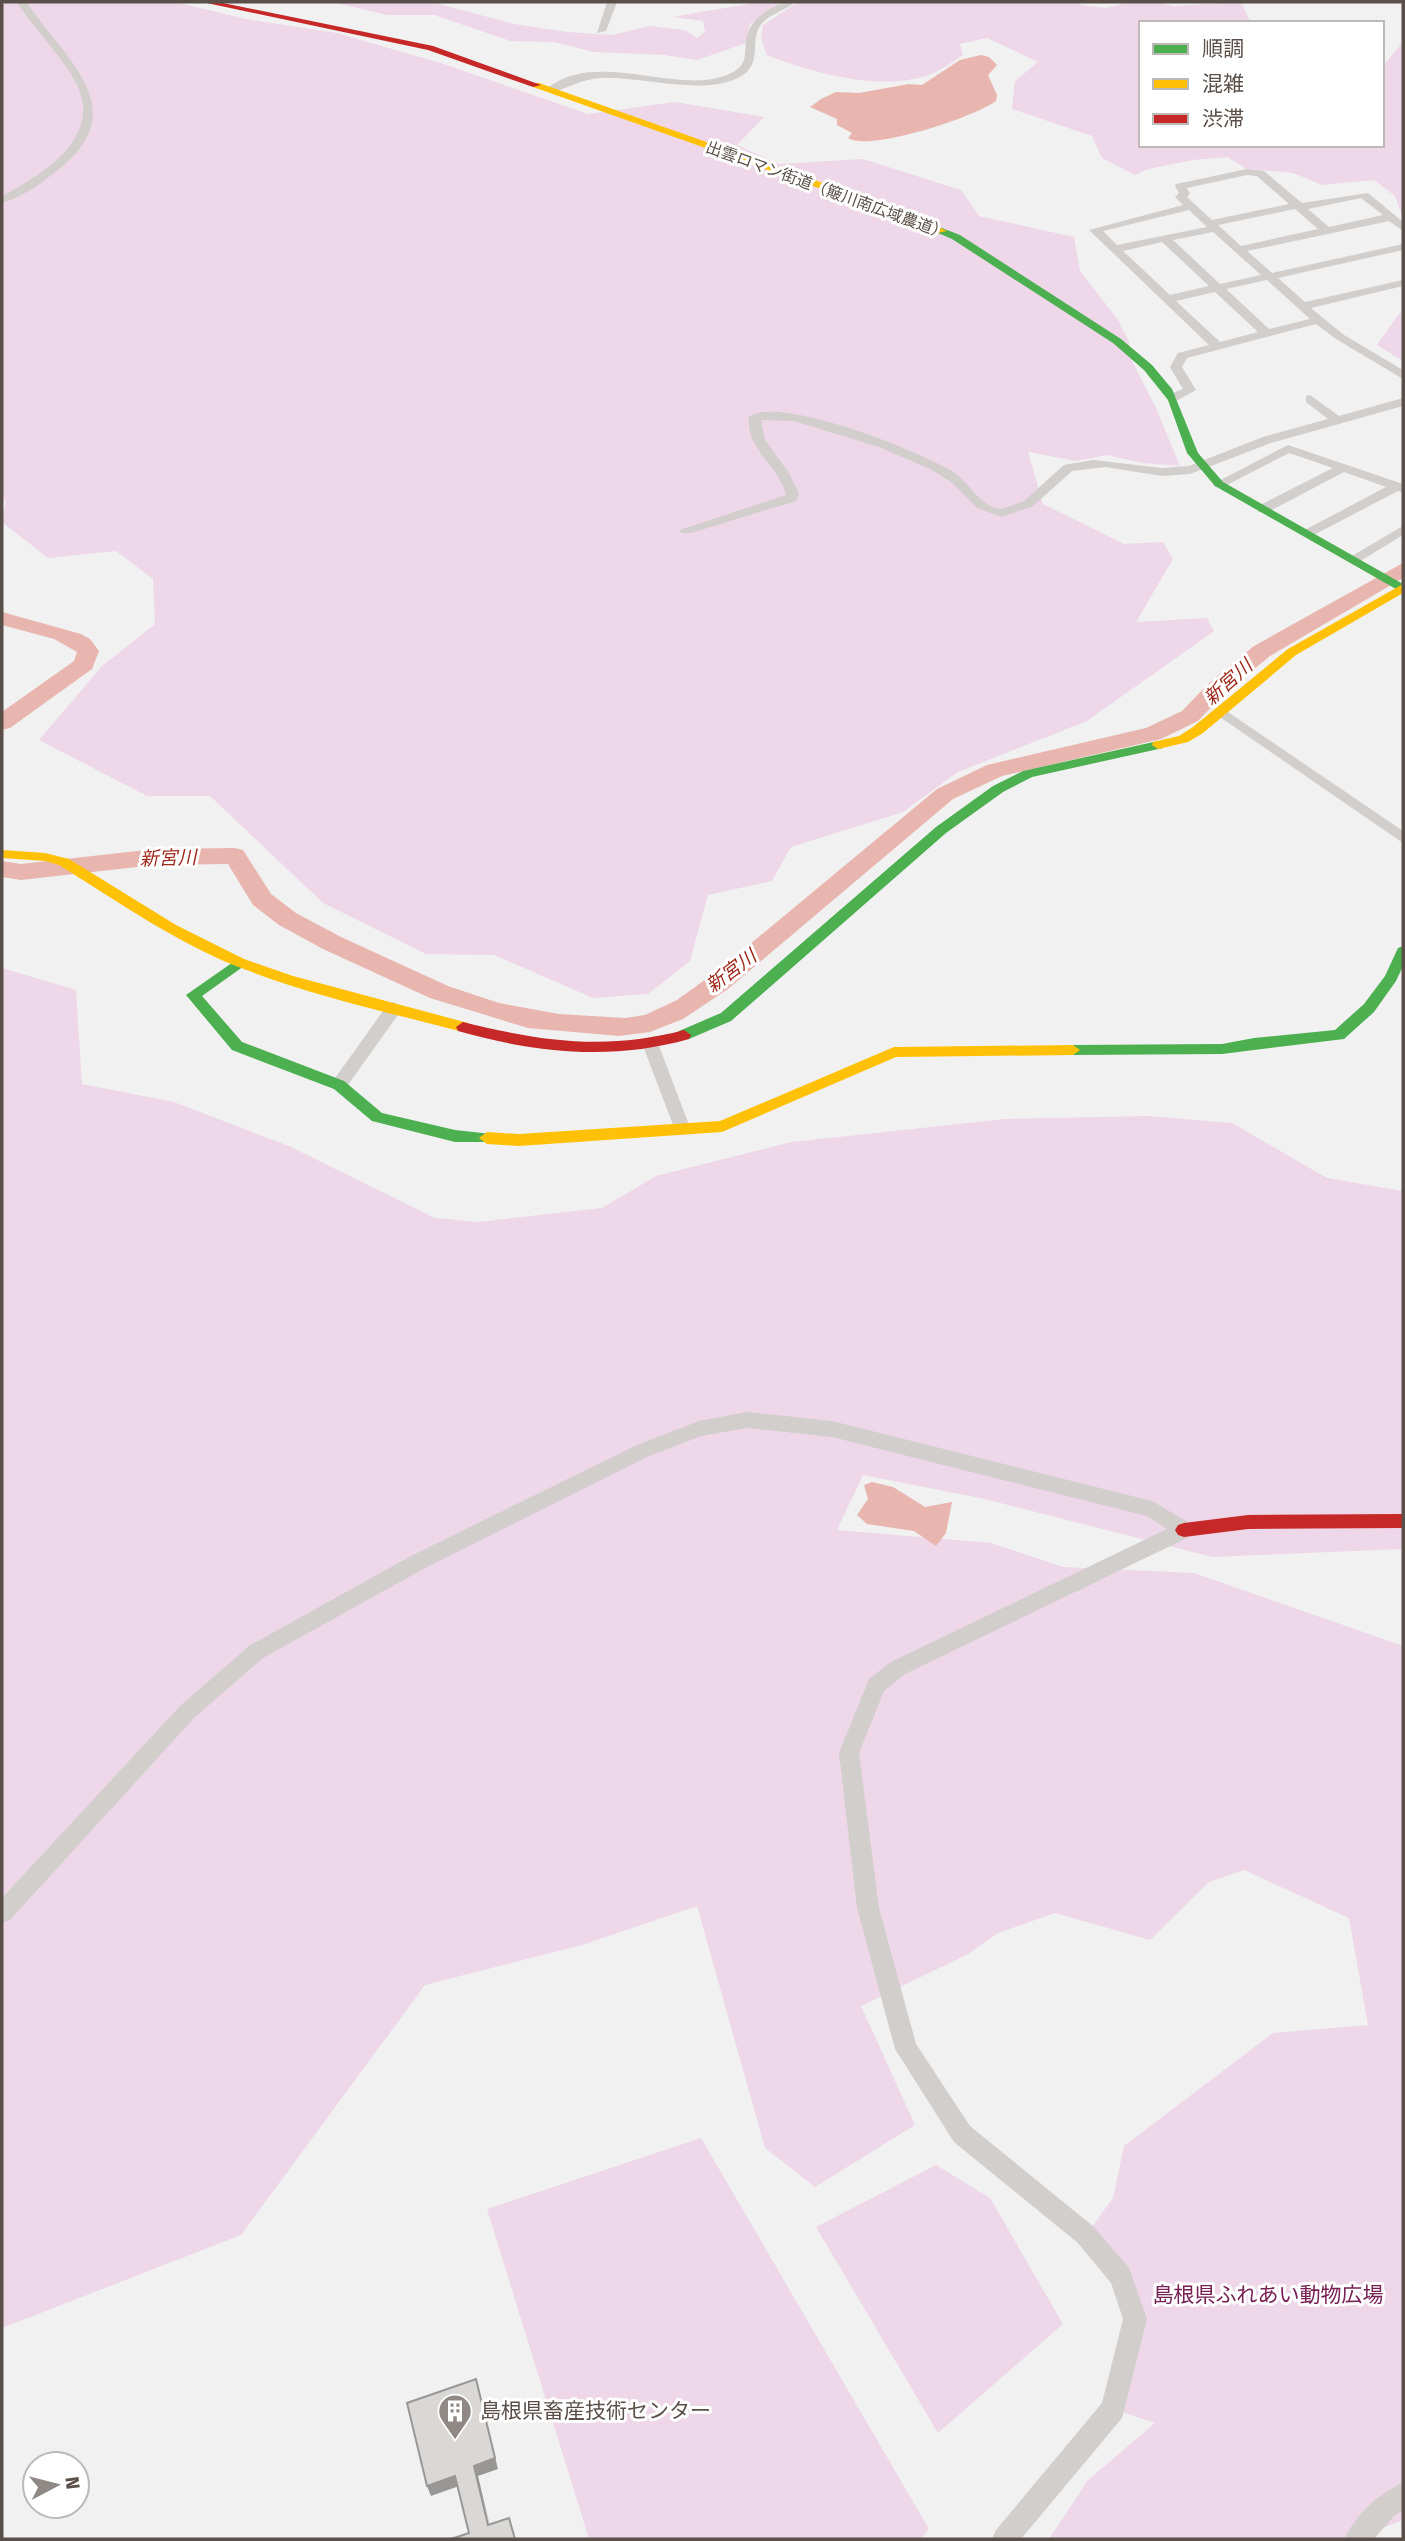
<svg xmlns="http://www.w3.org/2000/svg" width="1405" height="2541" font-family="'Fira Sans','Noto Sans JP',sans-serif">
<rect width="100%" height="100%" fill="#f1f1f1"/>
<path fill="#eed7e8" d="M2,2H175L246,19L337,33L447,65L588,114L675,102L764,117L737,145L779,164L863,159L961,190L979,216L1074,237L1080,271L1118,320L1129,342L1132,361L1156,408L1180,466L1142,463L1107,455L1076,461L1028,452L1043,504L1124,544L1163,542L1173,559L1136,622L1207,618L1214,631L1087,721L958,772L903,812L791,847L772,881L708,895L690,961L648,994L593,998L494,955L426,954L323,903L210,796H147L39,740L102,666L155,624L153,579L116,551L48,558L2,522L6,500L2,499Z
M332,2H432L514,24L568,32L612,35L649,26L685,30L697,38L705,32L703,21L673,17L759,2H781L750,24L746,43L697,60L665,55L594,52L554,42L511,41L434,15H387Z
M798,2H1078L1082,5L1107,8L1128,2H1157L1174,6L1241,2L1251,23H1141V145H1382V67L1403,42V218L1395,196L1374,180L1322,185L1293,173L1247,169L1227,157L1193,160L1148,169L1135,175L1102,158L1092,136L1012,109L1015,81L1038,62L987,38L960,44L963,55C952,62 939,72 926,76C877,91 813,73 767,55L761,38L763,25Z
M1403,312V361L1377,345L1399,314Z
M2,968L76,990L82,1084L174,1102L291,1147L435,1218L478,1222L602,1208L656,1176L792,1142L1005,1119L1148,1116L1232,1123L1327,1178L1403,1191V1549L1212,1557L985,1499L863,1475L837,1530L991,1543L1063,1567L1194,1573L1403,1646V2520L1353,2539H1049L1088,2480L1155,2423L1113,2409L1135,2319L1086,2235L1113,2198L1124,2146L1273,2033L1368,2025L1349,1918L1244,1870L1209,1882L1150,1940L1055,1913L998,1933L968,1954L861,2006L915,2125L815,2187L765,2148L697,1906L582,1945L425,1985L241,2235L2,2328Z
M701,2138L929,2529L921,2539H589L487,2209Z
M936,2165L990,2198L1063,2324L938,2433L816,2227Z"/>
<path fill="#e8b5af" d="M981,55L989,57L997,65L988,75L997,95L996,101C975,117 869,152 848,138L852,133L837,125V119L810,107L821,99L836,92L859,93L909,84L922,85L960,60Z
M872,1482L893,1487L925,1507L952,1502L946,1533L936,1546L914,1531L867,1524L857,1515L868,1499L864,1485Z"/>
<g fill="none" stroke-linecap="round" stroke-linejoin="round">
<path fill="#e8b5af" fill-rule="evenodd" d="M1403,563V578L1270,656L1224,694L1198,721L1161,739L1002,776L953,799L728,989L683,1019L650,1032L619,1036L528,1028L430,998L323,949L279,925L253,905L228,864L155,865L21,880L2,877V861L21,864L155,849L235,848L243,850L271,894L296,913L341,937L448,986L499,1003L559,1014L625,1018L645,1015L677,1000L720,969L937,789L987,765L1146,728L1182,711L1208,684L1254,646Z
M2,612L81,634L90,639L99,651L92,669L10,728L2,730V712L74,661L77,652L54,639L2,625Z"/>
<path fill="#d1cecc" fill-rule="evenodd" d="M17,2H27C59,54 132,104 66,163C48,179 25,196 2,203V196C41,175 103,138 77,85C62,55 35,31 17,2Z
M607,2H617L606,31L597,33Z
M783,2H795C785,11 768,14 760,26C750,42 762,62 743,75C708,98 642,76 601,78C582,79 568,88 550,93L545,90C594,48 672,94 724,76C756,65 739,49 750,28C757,15 771,8 783,2Z
M1247,169L1264,171L1302,203L1368,193L1403,222V231L1389,221L1247,251L1272,273L1403,244V250L1278,278L1305,302L1403,280V286L1311,308L1344,335L1403,370V379L1336,339L1316,324L1187,358L1182,367L1196,390L1176,401H1168V395L1183,389L1170,367L1178,353L1209,345L1089,230L1183,205L1175,197L1179,193L1175,186L1176,184ZM1247,175L1257,176L1289,204L1212,220L1187,197L1190,194L1187,188ZM1361,198L1383,215L1329,227L1308,209ZM1295,209L1318,229L1241,246L1218,225ZM1189,210L1207,227L1117,245L1103,231ZM1213,232L1261,275L1220,284L1173,240ZM1162,242L1209,286L1170,295L1123,251ZM1267,280L1310,319L1269,329L1226,289ZM1215,292L1258,332L1220,342L1176,301Z
M1310,395L1339,416L1403,398V406L1271,443L1190,474L1162,476L1105,467L1072,471L1033,506L1002,517L977,508L951,482L930,469L879,447L794,421L761,420L765,440L789,473L799,494L796,501L691,533H681L680,530L786,495C780,467 745,448 749,417C778,394 921,452 952,471C970,482 979,507 1002,509L1024,501L1064,465L1093,460L1162,468L1189,466L1263,437L1328,419L1306,402V396Z
M1288,445L1403,484V492L1398,491L1308,538L1302,534L1303,531L1386,487L1344,472L1268,512H1258V506L1333,468L1289,453L1223,487H1215L1213,484Z
M1403,526V535L1357,563L1352,564L1345,560Z
M1222,708L1403,831V843L1217,715L1215,712Z
M394,1002L402,1008L400,1012L345,1089H333L331,1085L333,1081L388,1004Z
M651,1040L659,1046L691,1130L689,1134H677L675,1130L643,1046Z
M747,1412L832,1421L1152,1501L1191,1524L1194,1530L1191,1536L905,1674L884,1691L859,1753L879,1908L916,2044L970,2126L1094,2227L1129,2268L1147,2319L1122,2418L1021,2539H992L996,2530L1102,2403L1123,2319L1111,2283L1078,2243L954,2142L895,2049L857,1908L839,1753L869,1679L891,1662L1167,1529L1147,1516L832,1437L747,1428L701,1436L649,1456L425,1568L263,1658L194,1718L10,1920L2,1923V1898L180,1706L249,1646L411,1556L635,1446L699,1421Z
M1403,2483V2510L1394,2516L1374,2539H1345C1355,2515 1379,2493 1403,2483Z"/>
<path fill="#4caf50" fill-rule="evenodd" d="M942,228L960,235L1121,339L1152,365L1172,389L1198,453L1223,482L1403,584V593L1215,486L1187,453L1168,400L1144,370L1113,343L952,239L938,233V229Z
M1158,741L1164,745L1163,748L1032,777L1003,792L946,833L731,1021L689,1039H679L677,1035L679,1031L721,1013L936,827L993,786L1023,771Z
M1403,946V966L1396,981L1374,1012L1344,1039L1222,1054L1073,1055L1066,1050L1073,1045L1222,1044L1254,1038L1335,1030L1364,1004L1385,976L1398,948Z
M239,958L244,960L246,963L244,966L202,996L242,1042L344,1081L382,1113L455,1130L492,1134L495,1138L492,1142H455L372,1121L334,1089L232,1050L186,995Z"/>
<path fill="#ffc107" fill-rule="evenodd" d="M533,83H539L900,210L947,231L938,233L892,214L533,87Z
M1403,584V593L1296,655L1203,733L1188,742L1158,749L1152,745L1153,742L1179,736L1193,727L1288,649Z
M2,850L45,853L69,859L176,925L244,959L293,976L468,1023L470,1027L463,1032C387,1012 309,995 236,966C174,941 117,901 59,865L45,861L2,858Z
M1073,1045L1080,1050L1073,1055L896,1057L722,1132L519,1146L487,1144L479,1138L487,1132L519,1134L720,1121L894,1047Z"/>
<path fill="#c62828" fill-rule="evenodd" d="M202,2H218L433,46L541,85L533,87L428,50Z
M463,1022C540,1041 606,1051 684,1030L691,1035L689,1039C612,1061 535,1053 458,1031L456,1027Z
M1403,1514V1528L1248,1529L1184,1537L1178,1535L1175,1530L1178,1525L1184,1523L1248,1515Z"/>
</g>
<path fill="#989796" d="M476,2379L498,2469L478,2476L492,2535L474,2466Z
M455,2476L459,2486L431,2496L427,2486Z"/>
<path fill="#d9d8d7" stroke="#989796" stroke-width="2" d="M476,2379L495,2458L474,2466L488,2525L509,2518L515,2539H451L469,2533L455,2476L427,2486L407,2403Z"/>
<defs>
<g id="building-pin" transform="scale(1.75)"><path d="M0 17L-7.5 6A9.5 9.5 0 1 1 7.5 6Z" fill="#908884" stroke="#fff"/><path d="M-4-6H4V6H1V3H-1V6H-4ZM-2.5-4.3h1.7v1.8h-1.7ZM.8-4.3h1.7v1.8H.8ZM-2.5-1h1.7V.8h-1.7ZM.8-1h1.7V.8H.8Z" fill="#fff"/></g>
</defs>
<g fill-rule="evenodd">
<use href="#building-pin" x="455" y="2411"/>
</g>
<g text-anchor="middle" dominant-baseline="central" stroke-width="6" stroke-linejoin="round" paint-order="stroke">
<g font-size="16" fill="#5b5049" stroke="#fff">
<text transform="translate(827 190) rotate(20)">出雲ロマン街道（簸川南広域農道）</text>
</g>
<g font-size="19" font-style="italic" fill="#9e2719" stroke="#fff">
<text transform="translate(1228 682) rotate(-42)">新宮川</text>
<text transform="translate(168 858) rotate(-2)">新宮川</text>
<text transform="translate(731 971) rotate(-37)">新宮川</text>
</g>
<g font-size="21" fill="#772054" stroke="#fff">
<text x="1268" y="2295">島根県ふれあい動物広場</text>
</g>
<g font-size="21" fill="#5b5049" stroke="#fff" text-anchor="start">
<text x="480" y="2411">島根県畜産技術センター</text>
</g>
</g>
<rect width="1405" height="2541" fill="none" stroke="#5b5049" stroke-width="7"/>
<rect x="1139" y="21" width="245" height="126" fill="#ffffff" stroke="#bdb9b6" stroke-width="2"/>
<rect x="1153" y="44" width="35" height="10" fill="#4caf50" stroke="#bdb9b6" stroke-width="2"/>
<text x="1202" y="56" font-size="21" fill="#5b5049">順調</text>
<rect x="1153" y="79" width="35" height="10" fill="#ffc107" stroke="#bdb9b6" stroke-width="2"/>
<text x="1202" y="91" font-size="21" fill="#5b5049">混雑</text>
<rect x="1153" y="114" width="35" height="10" fill="#c62828" stroke="#bdb9b6" stroke-width="2"/>
<text x="1202" y="126" font-size="21" fill="#5b5049">渋滞</text>
<g transform="translate(56 2485) rotate(83)"><circle r="33" fill="#ffffff" stroke="#bdb9b6" stroke-width="2"/>
<path d="M0-5L12 26L0 18L-12 26Z" fill="#908884"/>
<text y="-10" font-size="19" font-weight="bold" text-anchor="middle" fill="#5b5049">N</text>
</g>
</svg>
